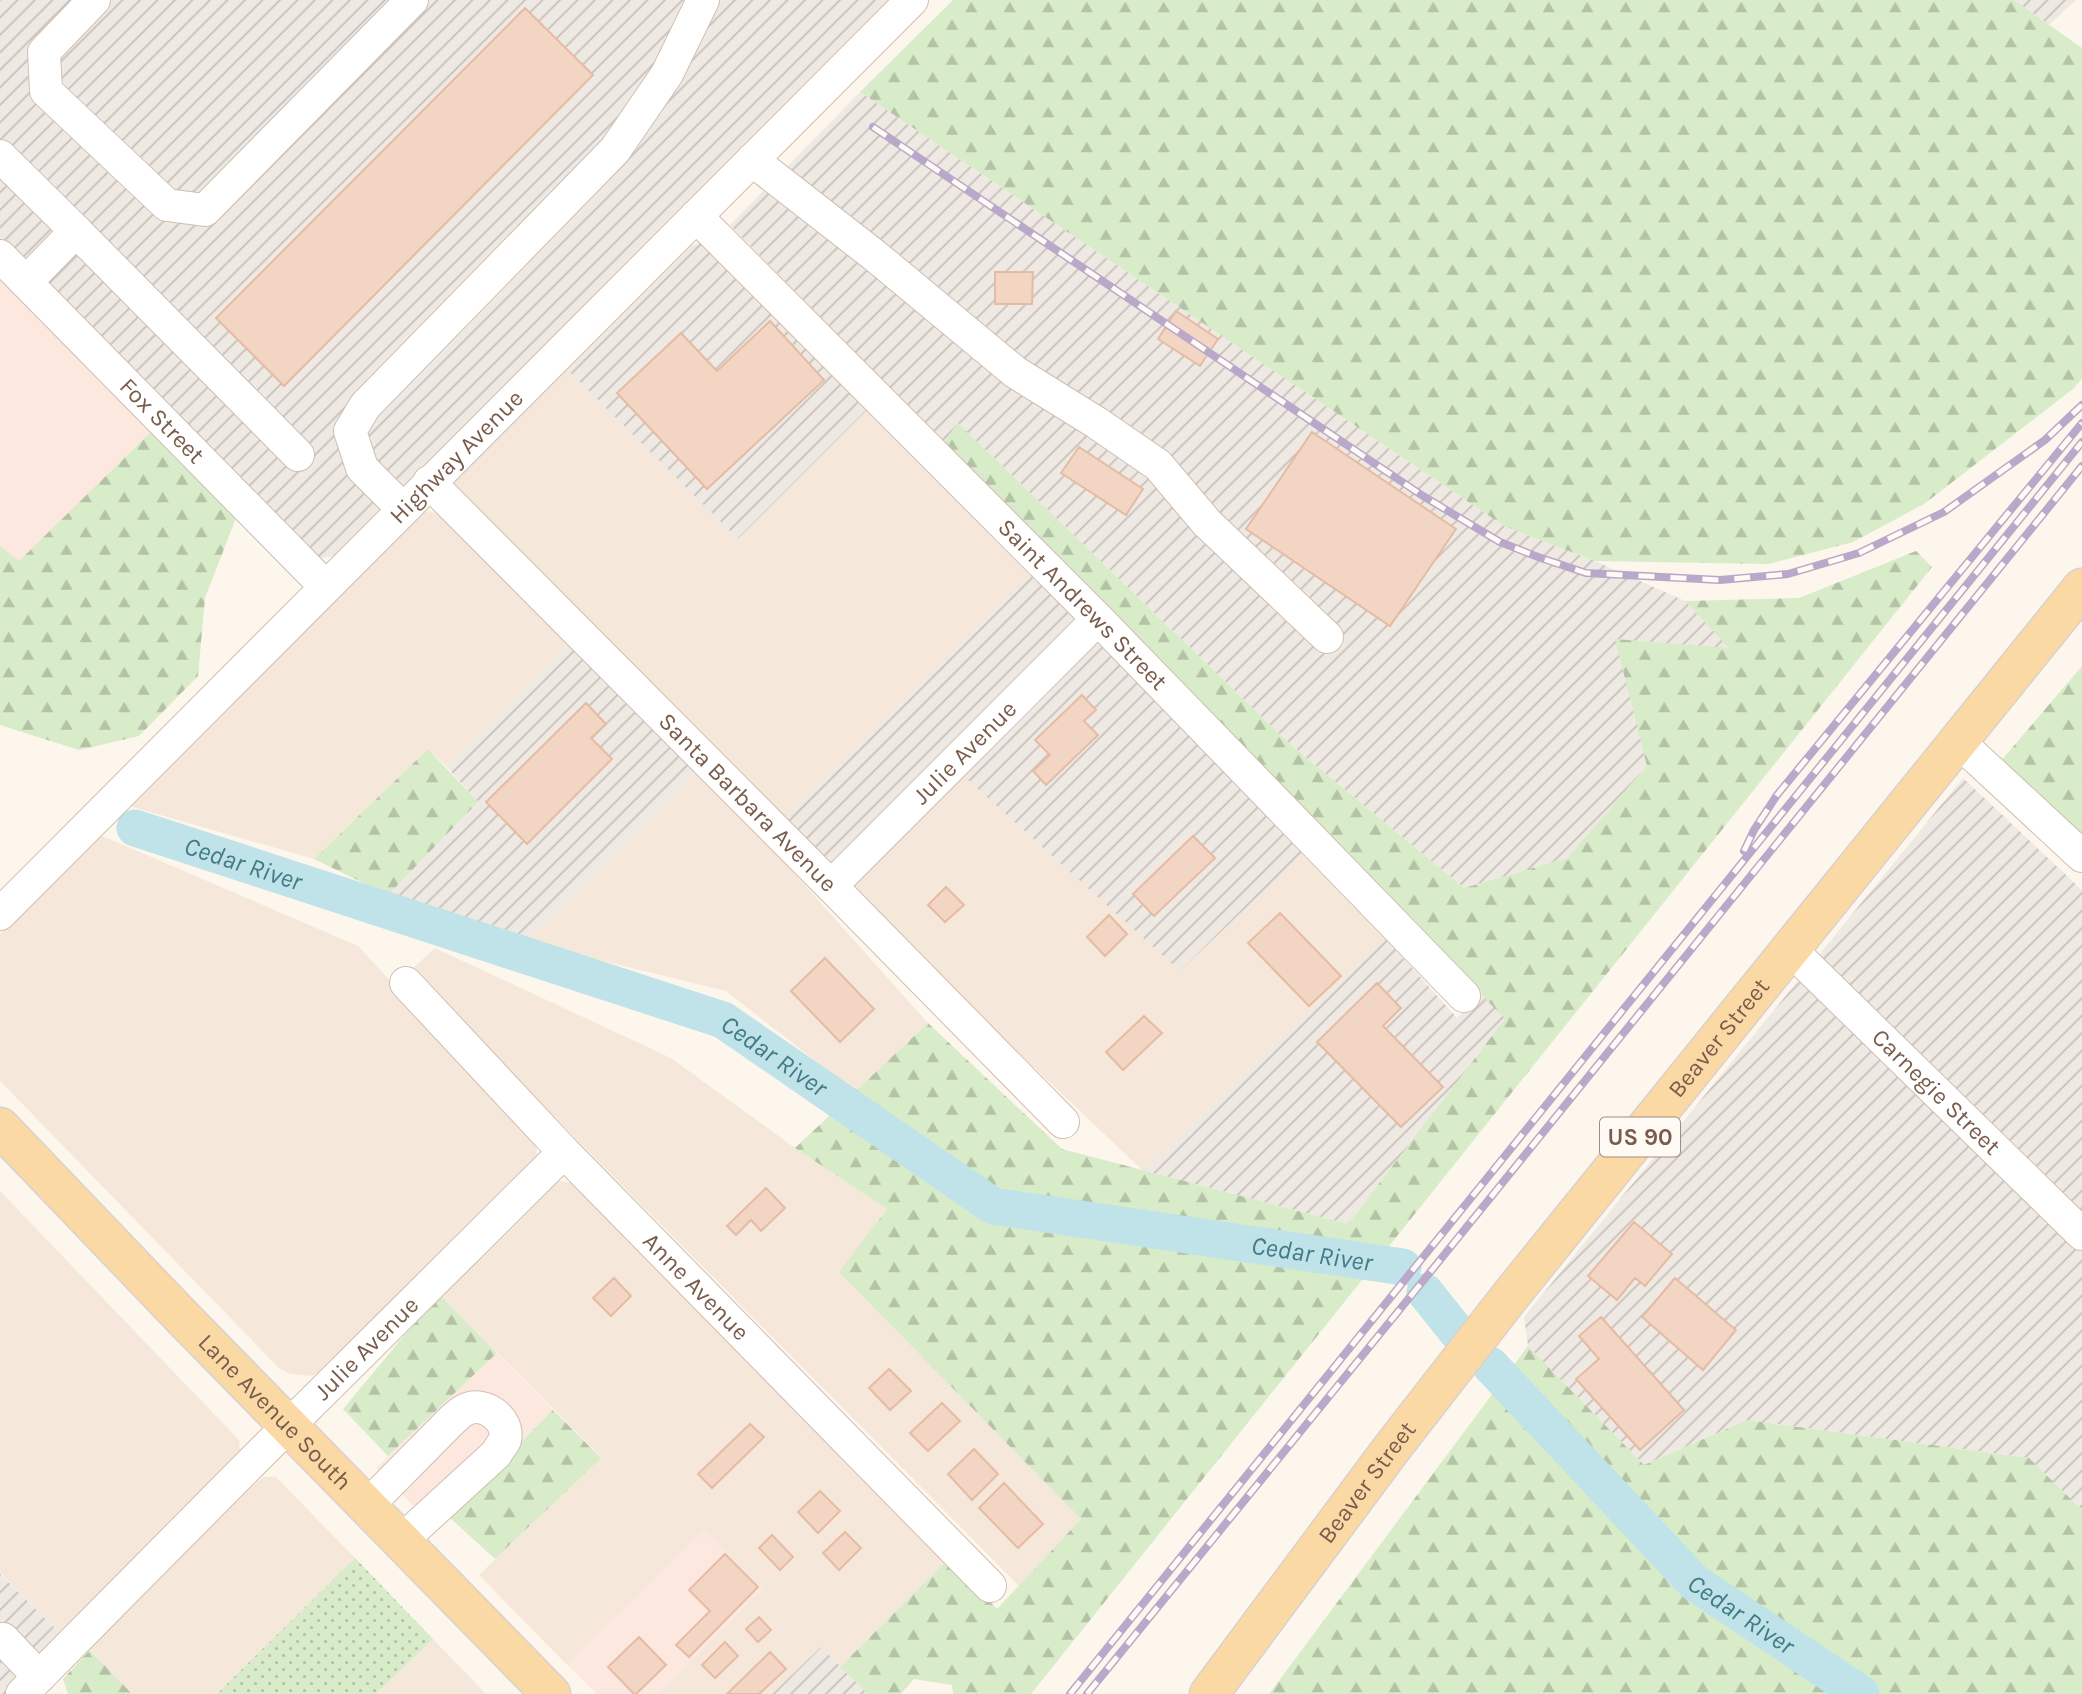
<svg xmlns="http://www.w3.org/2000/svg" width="2082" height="1694" font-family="Karla,sans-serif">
<defs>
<pattern id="industrial-furrows" width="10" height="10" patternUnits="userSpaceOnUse" patternTransform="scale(1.75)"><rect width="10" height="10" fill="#efe9e4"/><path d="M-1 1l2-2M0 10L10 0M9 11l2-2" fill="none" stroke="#c7c0bb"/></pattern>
<pattern id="grass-dots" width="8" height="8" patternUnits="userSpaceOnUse" patternTransform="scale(1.75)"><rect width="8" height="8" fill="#d8ecc9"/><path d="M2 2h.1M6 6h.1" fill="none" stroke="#b4c2a5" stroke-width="1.8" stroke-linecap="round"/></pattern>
<pattern id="forest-firs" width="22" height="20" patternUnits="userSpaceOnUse" patternTransform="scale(1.75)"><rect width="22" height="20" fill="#d8ecc9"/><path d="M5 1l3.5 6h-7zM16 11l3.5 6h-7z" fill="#b4c2a5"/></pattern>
</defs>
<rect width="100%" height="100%" fill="#fdf6ec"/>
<path fill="#f5e8da" d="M562,364L873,404L1036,571L781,823L455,494L451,480Z
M429,511L448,518L573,639L446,766L428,749L314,859L129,806L408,518Z
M700,768L928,1023L855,1092L726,991L525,942Z
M958,771L1306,850L1386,939L1142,1170L844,887Z
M100,835L358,946L536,1138L537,1159L335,1364L311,1376L290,1374L279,1368L0,1081V934Z
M435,948L671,1058L795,1148L887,1209L840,1272L1081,1519L1019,1586L410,971Z
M555,1180L573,1183L949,1558L840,1667L821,1647L772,1694H657L762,1589L704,1532L567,1665L479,1575L601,1457L439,1294Z
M0,1191L239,1440L240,1451L235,1464L64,1637L0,1573Z
M264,1477H276L355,1558L217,1694H132L85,1644L236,1497Z
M433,1639L486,1694H376Z"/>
<path fill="#fde8e0" d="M0,275L151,432L19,562L0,546Z
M497,1353L553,1410L434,1527L376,1468Z
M704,1531L762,1589L657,1694H597L567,1665Z"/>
<path fill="url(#industrial-furrows)" d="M0,0H896L340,555L321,558L306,554L0,240Z
M2014,0H2076L2049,25Z
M860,92L1504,526L1595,561L1685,601L1730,648L1647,766L1567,858L1464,888L1291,745L958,423L944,442L730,225Z
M700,243L716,248L873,404L738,539L562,364L677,249Z
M1036,571L1072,608L1074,621L844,863L825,867L781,823Z
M573,639L700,768L525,942L388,895L478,802L446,766Z
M1087,645H1108L1306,850L1180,971L958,771Z
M1963,778L2082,890V1510L2029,1458L1747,1420L1644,1465L1528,1346L1524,1317Z
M1386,939L1457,1018L1482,994L1506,1019L1348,1224L1142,1170Z
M0,1574L64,1637L5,1694H0Z
M821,1647L868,1694H772Z"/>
<path fill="url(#grass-dots)" d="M355,1558L433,1639L376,1694H217Z"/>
<path fill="url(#forest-firs)" d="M953,0H2014L2082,48V379L2073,389L1924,504L1853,542L1768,564L1595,561L1504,526L860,92Z
M958,423L1291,745L1464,888L1567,858L1647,766L1615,639L1729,648L1685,601L1799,598L1916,551L1932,567L1031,1694H953L952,1685L914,1679L901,1694H868L840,1667L949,1558L997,1609L1081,1519L839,1272L887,1209L795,1148L928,1023L1062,1149L1348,1224L1505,1019L944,442Z
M151,432L236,518L205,598L198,676L139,736L79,750L0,725V546L19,561Z
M2082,666V834L2000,762Z
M428,749L478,802L388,895L314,859Z
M439,1294L497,1353L388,1456L343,1409Z
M1528,1346L1644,1465L1747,1420L2029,1458L2082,1510V1694H1269Z
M553,1410L601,1458L495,1559L447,1515Z
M90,1650L132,1694H68L63,1679Z"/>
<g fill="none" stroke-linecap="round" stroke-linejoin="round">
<g stroke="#bfe3e8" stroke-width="37">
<path id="s1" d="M135,828L723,1020L993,1206L1403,1267"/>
<path d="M1425,1292L1457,1332"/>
<path id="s2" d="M1490,1365L1695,1583L1861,1694"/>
</g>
</g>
<path fill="#f3d5c3" stroke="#e6bba3" stroke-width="2" d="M525,8L593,75L284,386L216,318Z
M995,272H1033L1032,304H995Z
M1176,311L1218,339L1200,366L1158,339Z
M770,321L824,380L707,489L617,393L681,333L717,371Z
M1312,432L1456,529L1390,626L1246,529Z
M1079,447L1143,489L1126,515L1061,473Z
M1082,695L1096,710L1084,721L1098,735L1046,785L1033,771L1050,755L1035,740Z
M586,703L606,724L591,738L612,759L527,844L486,802Z
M1193,836L1215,858L1154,916L1133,894Z
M946,887L964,905L945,922L928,905Z
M1280,913L1341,976L1309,1006L1248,943Z
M1109,915L1127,934L1105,956L1087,937Z
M825,958L874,1009L840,1042L791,991Z
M1377,983L1401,1008L1383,1026L1443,1087L1401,1127L1317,1042Z
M1144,1016L1162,1033L1123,1070L1106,1052Z
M766,1188L785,1208L761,1231L751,1220L736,1235L727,1226Z
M1634,1222L1672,1254L1645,1286L1635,1278L1617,1300L1588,1276Z
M614,1278L631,1296L611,1316L593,1298Z
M1675,1278L1736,1330L1703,1370L1642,1317Z
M1601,1317L1684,1410L1640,1450L1576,1379L1599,1359L1579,1336Z
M889,1369L911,1391L890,1410L869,1388Z
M942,1403L960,1421L928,1451L910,1433Z
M750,1424L764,1437L712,1488L698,1474Z
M974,1449L998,1474L972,1500L948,1474Z
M1004,1483L1043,1524L1018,1548L979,1508Z
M820,1491L840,1511L818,1533L798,1512Z
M845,1532L861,1548L839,1570L823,1553Z
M772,1535L793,1557L780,1570L759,1548Z
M725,1554L758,1587L689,1657L676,1645L710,1611L689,1590Z
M759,1617L771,1630L758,1642L746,1629Z
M639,1637L666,1665L636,1694H634L608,1667Z
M725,1642L738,1656L715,1678L702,1665Z
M770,1652L786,1669L759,1694H727Z"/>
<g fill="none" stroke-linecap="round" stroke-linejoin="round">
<g stroke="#d1beb0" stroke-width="34">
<g id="minor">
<path d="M94,0L44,52L46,91L167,205L205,210L412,0"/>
<path d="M0,156L76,231"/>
<path d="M752,160L874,255L1015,372L1097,423L1158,465L1207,523L1327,637"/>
<path id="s3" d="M696,216L1098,619L1464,996"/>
<path id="s4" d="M0,256L325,586"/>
<path d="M26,282L76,231L298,455"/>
<path id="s5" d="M429,482L831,886L1063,1122"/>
<path d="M403,509L362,468L350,431L365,406L615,150L667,74L703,0"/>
<path d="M1959,742L2082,856"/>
<path id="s6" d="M831,886L1098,619"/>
<path id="s7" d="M0,914L912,0"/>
<path id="s8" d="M1791,950L2082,1234"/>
<path id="s9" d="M406,983L564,1152L990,1586"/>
<path d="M367,1506L452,1420C456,1417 460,1412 465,1410C483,1400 510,1419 505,1440C503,1444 498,1450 496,1454L401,1541"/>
<path d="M0,1642L3,1639L39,1677"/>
<path id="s10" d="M22,1694L251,1463L564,1152"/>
</g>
</g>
<g stroke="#dad1cd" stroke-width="41">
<g id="major">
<path id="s11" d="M0,1127L181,1316L551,1694"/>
<path id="s12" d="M1209,1694L1392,1448L1511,1295L2082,588"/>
</g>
</g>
<use href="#minor" stroke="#fff" stroke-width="32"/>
<use href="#major" stroke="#fbd9a5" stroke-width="38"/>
<g stroke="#b9a8c9" stroke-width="8">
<path id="rail" d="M873,127L1423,496L1500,542L1538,557L1586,573L1720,580L1788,574L1859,553L1944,512L2045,440L2082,405
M1744,851L1754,830L1777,795L2082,423
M1070,1694L2082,442
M1087,1694L1440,1260L2082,466"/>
</g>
<use href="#rail" stroke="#fffaf3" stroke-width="5" stroke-dasharray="16" stroke-linecap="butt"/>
</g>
<g text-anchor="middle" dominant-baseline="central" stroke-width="5" stroke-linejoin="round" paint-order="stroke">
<rect fill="#fffaf3" stroke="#a28b7f" stroke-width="2" x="1600" y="1117.5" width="80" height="39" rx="5"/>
<g font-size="23" font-weight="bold" fill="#7a5c4d">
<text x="1640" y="1137">US 90</text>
</g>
<g font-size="24" fill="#7a5c4d" stroke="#fffaf3">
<text stroke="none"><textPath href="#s4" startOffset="231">Fox Street</textPath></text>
<text stroke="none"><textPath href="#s7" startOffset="646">Highway Avenue</textPath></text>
<text stroke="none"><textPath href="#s3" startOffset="548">Saint Andrews Street</textPath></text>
<text stroke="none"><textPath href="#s6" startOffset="189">Julie Avenue</textPath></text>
<text stroke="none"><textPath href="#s5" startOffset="452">Santa Barbara Avenue</textPath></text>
<text stroke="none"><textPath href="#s12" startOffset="831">Beaver Street</textPath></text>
<text stroke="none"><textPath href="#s8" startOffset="203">Carnegie Street</textPath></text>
<text stroke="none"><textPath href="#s9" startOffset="420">Anne Avenue</textPath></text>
<text stroke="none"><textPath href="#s10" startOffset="488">Julie Avenue</textPath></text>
<text stroke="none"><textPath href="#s11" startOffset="396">Lane Avenue South</textPath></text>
<text stroke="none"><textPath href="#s12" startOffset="264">Beaver Street</textPath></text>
</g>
<g font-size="26" font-style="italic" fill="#437c86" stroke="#fffaf3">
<text stroke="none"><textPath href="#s1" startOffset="114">Cedar River</textPath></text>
<text stroke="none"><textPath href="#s1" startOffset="681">Cedar River</textPath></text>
<text stroke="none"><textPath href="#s1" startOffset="1269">Cedar River</textPath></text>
<text stroke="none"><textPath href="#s2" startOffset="355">Cedar River</textPath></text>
</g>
</g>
</svg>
